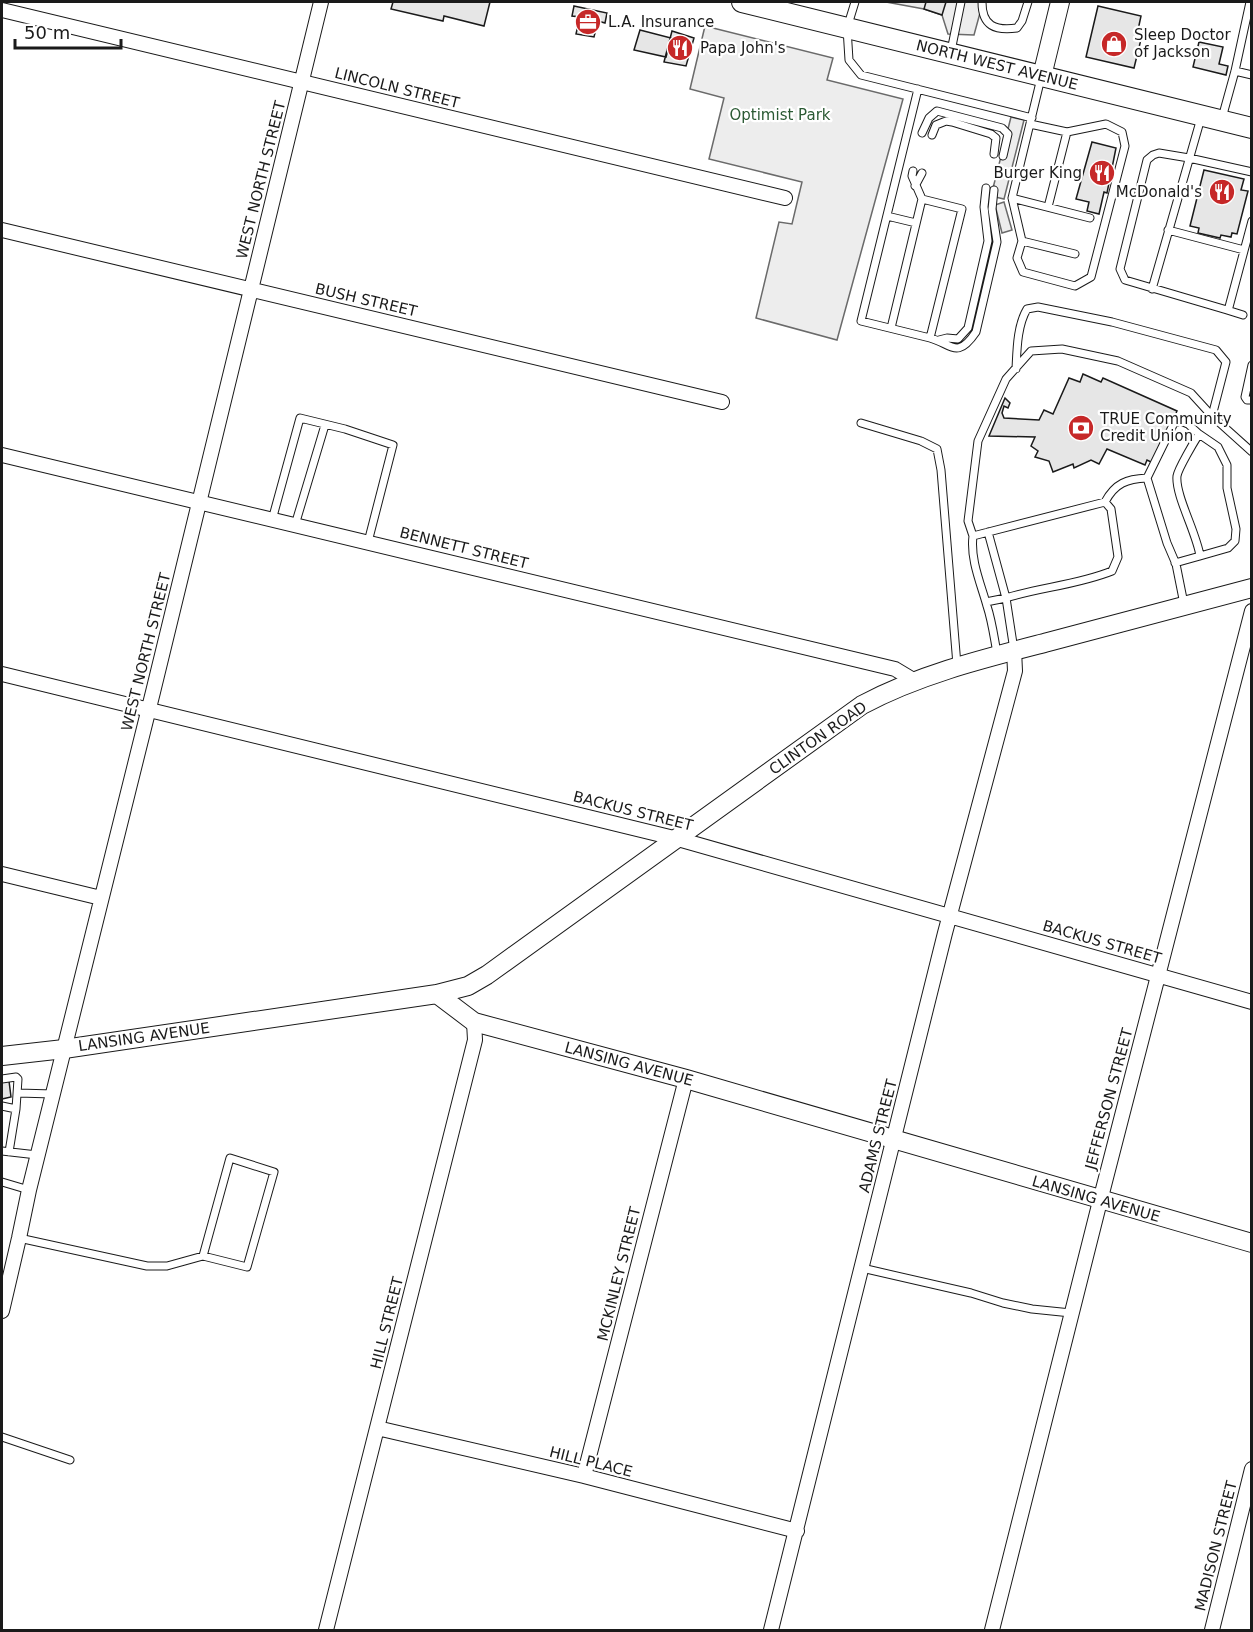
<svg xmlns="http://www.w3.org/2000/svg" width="1253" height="1632" font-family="'DejaVu Sans',sans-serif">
<rect width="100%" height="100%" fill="#fff"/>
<path fill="#ededed" stroke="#6a6a6a" stroke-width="1.5" d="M886,2H983L974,35L948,34L942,15L924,9Z
M705,26L833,58L827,80L903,99L837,340L756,318L779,222L792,224L802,182L709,159L724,98L690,89Z
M1011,117L1024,120L1004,199L991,196Z
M1004,202L1012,230L1002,233L995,205Z"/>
<path fill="#e6e6e6" stroke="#1a1a1a" stroke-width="1.5" d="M393,2H490L484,26L444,16L443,21L391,9Z
M926,2H946L942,15L924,9Z
M574,6L607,13L605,23L598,21L594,37L576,34L580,17L572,16Z
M1098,6L1141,16L1138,30L1143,31L1134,68L1086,57Z
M640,30L671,38L666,57L634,50Z
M672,31L694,38L686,66L664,62Z
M1199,42L1223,47L1219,64L1228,66L1226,75L1193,67Z
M1092,142L1116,148L1107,193L1104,192L1099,214L1087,211L1089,202L1076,199Z
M1204,170L1244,179L1241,190L1248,191L1237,234L1232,233L1231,237L1221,235L1220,238L1198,233L1199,228L1190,226Z
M1083,374L1101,382L1103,378L1177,411L1153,463L1147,460L1145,465L1107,449L1099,464L1091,460L1074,468L1073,464L1053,472L1049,461L1035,457L1038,451L1031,446L1035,437L989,436L1005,398L1010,403L1008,408L1004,406L1002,413L1004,418L1039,420L1044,410L1053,414L1069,378L1080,382Z
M9,1081L11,1097L2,1099V1082Z"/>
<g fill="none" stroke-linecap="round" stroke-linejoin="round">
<g stroke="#1a1a1a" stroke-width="9">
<path id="lane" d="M855,2L847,28L849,60L861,75L1032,118
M982,2C982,26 995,31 1017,28L1022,21L1028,2
M951,51L961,2
M1235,71L1252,75
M1041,78L1012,198L1022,241L1075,254
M1222,118L1235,71L1250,2
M922,133L929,118L937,111L1002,128L1008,134L1003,156
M932,135L936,125L946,121L952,122L991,134L996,138L994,154
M913,171L912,176L922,199
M1252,172L1189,158L1159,153L1153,155L1147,160L1120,269L1125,280L1227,310L1229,307L1252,221
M915,186L922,173
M1012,198L1090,218
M1048,207L1067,132
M887,216L916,223
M1168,230L1244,250
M1022,241L1017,258L1023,272L1075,286L1091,277L1125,146L1122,132L1106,124L1067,132L1030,124
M1152,289L1201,118
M1227,310L1243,315
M891,328L922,199L962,209L930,338L861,321L918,89
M930,338C952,344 957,360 976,332L997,242L992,209L994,190
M939,340L947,338L958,339L968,328L988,241L984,207L986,188
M1252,365L1245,397L1247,400H1252
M1016,369C1017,350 1017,326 1027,309L1038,307L1112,322L1216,350L1226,362L1212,416
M861,423L921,441L937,449L941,470L957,665
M1147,478L1174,423L1181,421L1188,424L1199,434
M1105,502C1115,483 1127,479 1147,478L1167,543L1176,564L1184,604
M272,520L300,418L345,429L393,445L368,542
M295,525L325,425
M973,536L968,521L978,441L1006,379L1031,351L1062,349L1118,361L1191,393L1212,416L1252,452
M1175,563L1200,556C1197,534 1175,495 1177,476C1178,469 1194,442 1199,434L1218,447L1227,465V488L1236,529L1235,541L1228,548L1200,556
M986,602L1006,598L988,532
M997,653C994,637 992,621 987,606C981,584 970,560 973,536L1105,502L1111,509L1118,557L1112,571C1077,585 1041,587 1006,598L1014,650
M2,1079L16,1077L18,1079L16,1109L2,1106
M18,1093L53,1094
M2,1151L37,1155
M9,1152L16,1109
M2,1182L29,1190
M19,1238L147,1266H167L203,1256L247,1267L274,1172L230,1158L203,1256
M862,1268L971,1293L1003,1303L1032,1309L1071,1313
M2,1437L70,1460"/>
</g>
<g stroke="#1a1a1a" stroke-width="16">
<path id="street" d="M2,10L785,198
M2,230L722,402
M2,455L895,669L915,681
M2,674L678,839L1252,1002
M2,874L101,898
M2,1311L19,1238L29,1190L153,692L321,2
M377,1428L584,1476L797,1531
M584,1476L686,1079
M326,1630L475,1040L474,1022
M771,1630L945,933L1015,671L1014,650
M992,1630L1100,1201L1252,611
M1212,1630L1252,1469"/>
</g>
<g stroke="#1a1a1a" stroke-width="20">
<path id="secondary" d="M1042,76L1060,2
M437,994L474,1022L686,1079L1252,1243
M2,1056L64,1049L437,994L468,986L487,975L862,705C920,674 986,658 1048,642C1116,624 1184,606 1252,588"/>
</g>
<g stroke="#1a1a1a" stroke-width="22">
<path id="primary" d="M742,2L1252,128"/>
</g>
<use href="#lane" stroke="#fff" stroke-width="7"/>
<use href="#street" stroke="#fff" stroke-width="14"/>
<use href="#secondary" stroke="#fff" stroke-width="18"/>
<use href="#primary" stroke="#fff" stroke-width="20"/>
</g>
<defs>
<g id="office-disc" transform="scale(1.35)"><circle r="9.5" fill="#c62828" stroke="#fff"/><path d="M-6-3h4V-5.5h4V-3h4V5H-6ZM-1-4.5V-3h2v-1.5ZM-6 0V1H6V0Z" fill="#fff"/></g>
<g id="shop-disc" transform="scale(1.35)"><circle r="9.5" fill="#c62828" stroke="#fff"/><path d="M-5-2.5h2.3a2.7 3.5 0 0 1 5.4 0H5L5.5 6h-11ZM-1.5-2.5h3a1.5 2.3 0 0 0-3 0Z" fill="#fff"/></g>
<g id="restaurant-disc" transform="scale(1.35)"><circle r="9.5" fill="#c62828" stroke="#fff"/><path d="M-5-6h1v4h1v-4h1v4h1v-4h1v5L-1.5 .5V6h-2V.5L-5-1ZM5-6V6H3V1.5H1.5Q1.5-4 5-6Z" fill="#fff"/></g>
<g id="bank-disc" transform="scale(1.35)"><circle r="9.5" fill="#c62828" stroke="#fff"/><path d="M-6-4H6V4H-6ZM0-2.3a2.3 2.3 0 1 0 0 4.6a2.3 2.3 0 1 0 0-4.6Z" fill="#fff"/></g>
</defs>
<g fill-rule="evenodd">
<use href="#office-disc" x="588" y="22"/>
<use href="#shop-disc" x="1114" y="44"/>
<use href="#restaurant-disc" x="680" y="48"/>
<use href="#restaurant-disc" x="1102" y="173"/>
<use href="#restaurant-disc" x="1222" y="192"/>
<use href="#bank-disc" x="1081" y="428"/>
</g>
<g text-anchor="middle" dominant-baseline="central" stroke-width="4.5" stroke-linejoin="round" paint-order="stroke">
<g font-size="15" fill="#1a1a1a" stroke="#fff" text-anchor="start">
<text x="608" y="22">L.A. Insurance</text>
<text x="1134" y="35">Sleep Doctor<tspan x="1134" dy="17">of Jackson</tspan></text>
<text x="700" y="48">Papa John's</text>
<text x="1082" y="173" text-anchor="end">Burger King</text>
<text x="1202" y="192" text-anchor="end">McDonald's</text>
<text x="1100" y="419">TRUE Community<tspan x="1100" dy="17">Credit Union</tspan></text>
</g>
<g font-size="15" fill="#1a1a1a" stroke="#fff">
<text transform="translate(997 65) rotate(14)">NORTH WEST AVENUE</text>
<text transform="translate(397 88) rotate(14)">LINCOLN STREET</text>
<text transform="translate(261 180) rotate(-76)">WEST NORTH STREET</text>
<text transform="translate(366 300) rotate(13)">BUSH STREET</text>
<text transform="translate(464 548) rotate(14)">BENNETT STREET</text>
<text transform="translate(146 652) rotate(-76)">WEST NORTH STREET</text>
<text transform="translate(818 738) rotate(-35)">CLINTON ROAD</text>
<text transform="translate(633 811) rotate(14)">BACKUS STREET</text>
<text transform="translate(1102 942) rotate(16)">BACKUS STREET</text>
<text transform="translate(144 1037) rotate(-8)">LANSING AVENUE</text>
<text transform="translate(629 1064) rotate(15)">LANSING AVENUE</text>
<text transform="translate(1109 1099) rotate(-75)">JEFFERSON STREET</text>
<text transform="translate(878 1136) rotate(-76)">ADAMS STREET</text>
<text transform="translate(1096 1199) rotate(16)">LANSING AVENUE</text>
<text transform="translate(619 1274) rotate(-76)">MCKINLEY STREET</text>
<text transform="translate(387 1323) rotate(-76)">HILL STREET</text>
<text transform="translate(591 1462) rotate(14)">HILL PLACE</text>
<text transform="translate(1216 1546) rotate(-76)">MADISON STREET</text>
</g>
<g font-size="15" fill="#2b5a34" stroke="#fff">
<text x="780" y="115">Optimist Park</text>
</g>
</g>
<rect width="1253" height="1632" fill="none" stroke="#1a1a1a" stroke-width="6"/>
<path d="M15 39v9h106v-9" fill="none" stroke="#1a1a1a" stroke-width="3"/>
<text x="24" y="39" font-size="18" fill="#1a1a1a" stroke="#ffffff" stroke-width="4.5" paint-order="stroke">50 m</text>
</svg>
